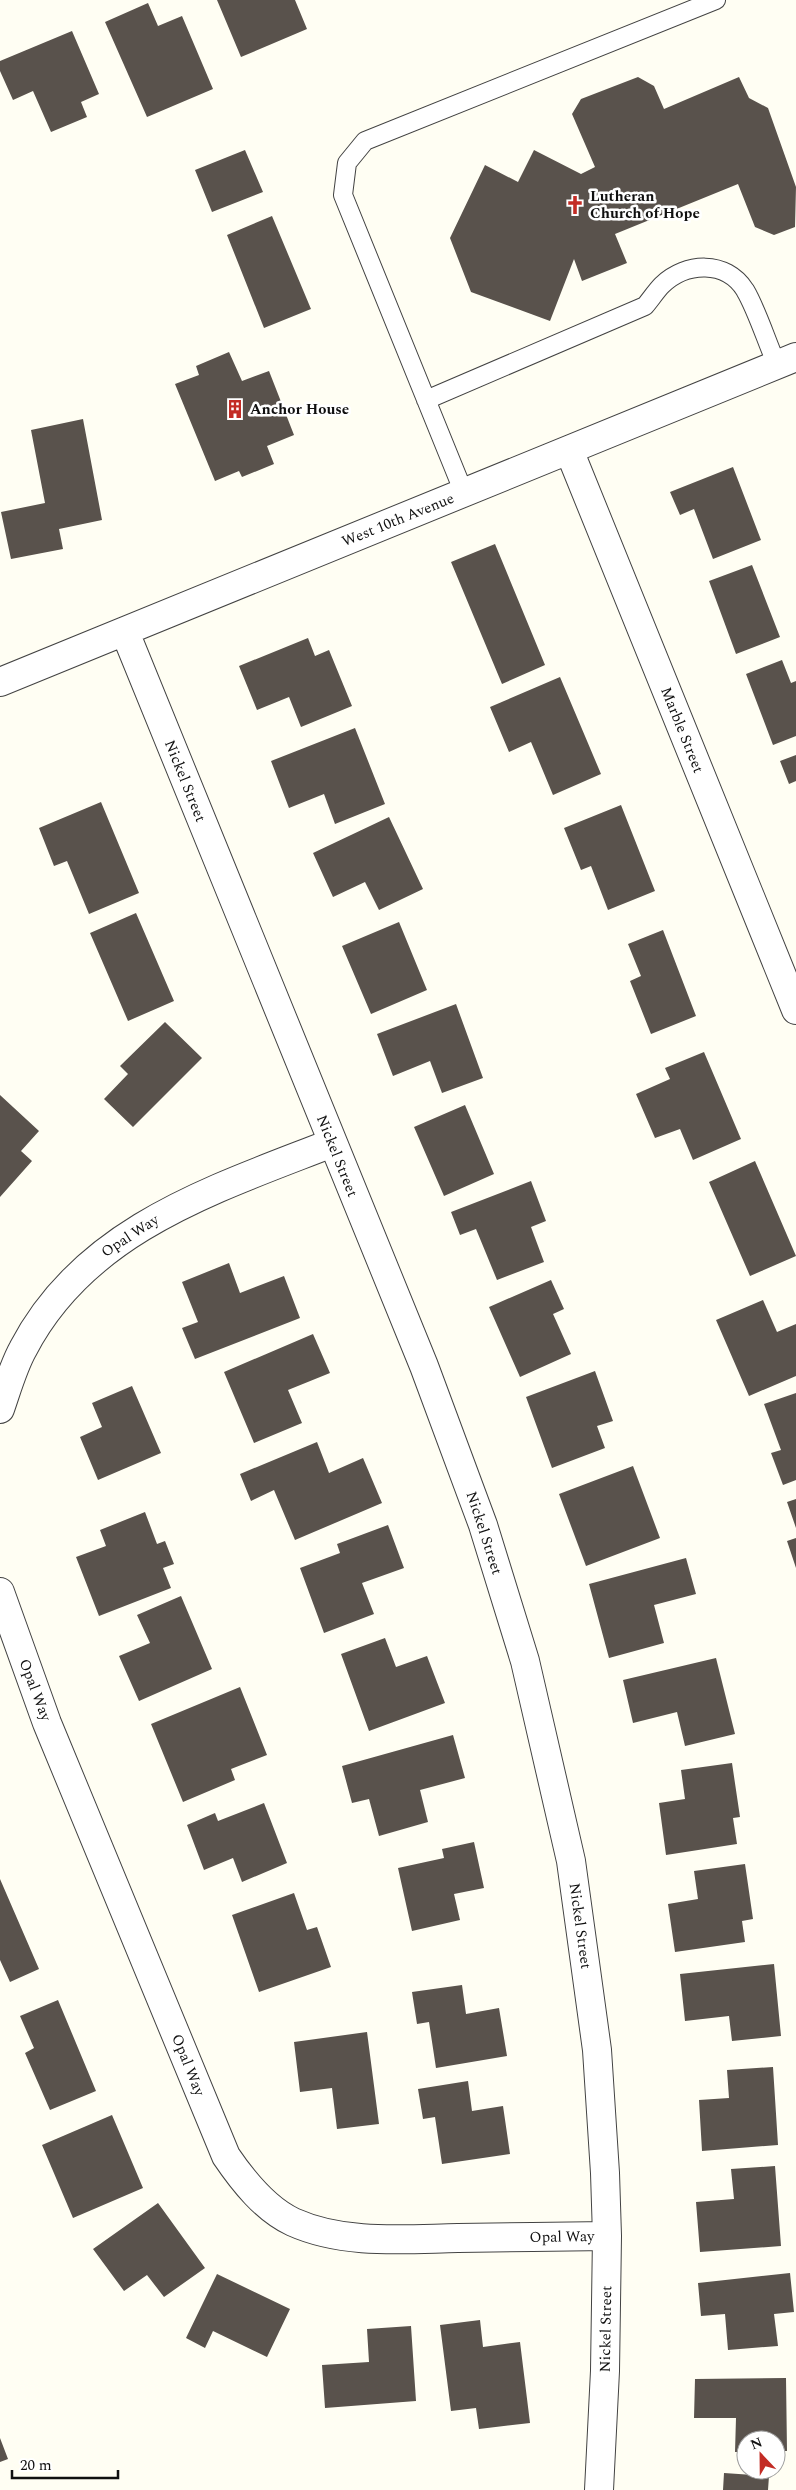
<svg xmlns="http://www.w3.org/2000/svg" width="796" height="2490" font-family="Spectral,serif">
<rect width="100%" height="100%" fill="#fffef3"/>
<path fill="#59524c" d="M217,0H295L307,29L241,57Z
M148,3L158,26L182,16L213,89L147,117L105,22Z
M72,31L99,94L81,102L87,117L51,132L33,91L13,100L0,71V61Z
M638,77L654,86L664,109L739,77L749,98L768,108L796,187L795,227L774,235L755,227L738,184L615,234L627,263L582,281L574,259L550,321L471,292L450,238L485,165L518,182L534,150L581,174L595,167L572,114L581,99Z
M245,150L263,192L212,212L195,170Z
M272,216L311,309L264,328L227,235Z
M229,352L242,381L269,371L294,435L267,446L274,464L242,477L239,471L215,481L175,384L199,375L196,366Z
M83,419L102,520L59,529L63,549L11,559L1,512L45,503L31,430Z
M733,467L761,540L713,559L694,509L680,515L670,492Z
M495,544L545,665L502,684L451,562Z
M752,565L780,637L736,654L709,581Z
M308,638L315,656L329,650L352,706L301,727L289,697L257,710L239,666Z
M782,660L791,683L796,681V736L773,745L746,674Z
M560,677L601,774L553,795L531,742L509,752L490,707Z
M355,728L385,804L335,824L324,794L289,808L271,761Z
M796,755V781L789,784L780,761Z
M101,802L139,893L89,914L67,861L54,866L39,828Z
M621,805L655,891L608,910L591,866L581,870L564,828Z
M389,817L423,889L379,910L365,882L333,897L313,853Z
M136,913L174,1001L128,1021L90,933Z
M399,922L427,990L371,1014L342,946Z
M663,930L696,1016L651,1034L630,981L641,976L628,944Z
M456,1004L483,1078L442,1093L430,1061L393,1076L377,1034Z
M165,1022L202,1058L133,1127L104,1099L128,1074L120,1066Z
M704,1052L741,1139L693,1160L680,1129L655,1138L636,1094L670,1079L665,1068Z
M0,1095L39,1131L21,1151L32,1161L0,1197Z
M465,1105L494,1174L444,1196L414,1127Z
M755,1161L796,1256L750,1276L709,1182Z
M531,1181L546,1221L531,1227L544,1262L497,1280L476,1229L460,1235L451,1212Z
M229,1263L240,1293L284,1276L300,1318L195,1359L182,1328L198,1322L182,1282Z
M551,1280L564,1309L553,1314L571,1354L520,1377L489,1307Z
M763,1300L777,1332L796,1324V1376L749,1396L716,1320Z
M313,1334L330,1373L288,1390L302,1423L254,1443L224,1372Z
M595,1371L613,1421L597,1426L605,1448L552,1468L526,1397Z
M132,1386L161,1453L98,1480L80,1437L102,1427L92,1403Z
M796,1393V1480L783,1485L771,1453L781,1450L764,1404Z
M317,1442L329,1473L363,1458L382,1503L295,1540L274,1490L251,1501L240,1474Z
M633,1466L660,1538L586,1566L559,1494Z
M796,1499V1528L787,1502Z
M145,1512L157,1544L165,1541L174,1564L163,1568L171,1588L99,1616L76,1557L106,1546L100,1530Z
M388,1525L404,1568L362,1583L374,1614L324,1633L300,1568L340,1553L337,1544Z
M796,1538V1568L787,1541Z
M686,1558L696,1594L654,1605L664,1643L609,1658L589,1584Z
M181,1596L212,1669L139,1701L119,1656L150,1643L137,1615Z
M385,1638L396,1667L427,1656L445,1703L369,1731L341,1654Z
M716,1658L735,1734L685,1746L677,1712L633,1723L623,1680Z
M240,1687L267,1755L231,1769L235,1780L183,1802L151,1724Z
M453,1735L465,1778L420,1790L428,1822L379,1836L369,1799L352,1803L342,1766Z
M732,1763L740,1817L733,1818L737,1844L666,1855L659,1803L685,1799L681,1770Z
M264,1803L287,1863L242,1882L233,1858L204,1870L187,1825L215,1813L218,1821Z
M474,1842L484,1888L454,1894L460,1920L412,1931L398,1868L444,1858L442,1849Z
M745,1864L753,1919L742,1921L745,1942L675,1952L668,1904L698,1899L694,1871Z
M0,1879L39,1969L10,1982L0,1960Z
M294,1893L307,1930L317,1927L331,1967L259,1992L232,1915Z
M774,1964L781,2036L732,2041L729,2016L685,2021L680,1974Z
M462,1985L466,2014L499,2008L507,2056L436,2068L429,2022L417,2024L412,1992Z
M58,2000L96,2091L50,2110L25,2053L34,2048L20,2016Z
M367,2032L379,2124L337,2129L332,2088L300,2092L294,2042Z
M773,2067L778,2145L702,2151L699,2100L729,2098L727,2070Z
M468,2081L472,2111L503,2106L510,2154L442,2164L435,2117L423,2119L418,2089Z
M112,2115L143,2188L73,2218L42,2145Z
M775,2166L781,2246L700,2252L696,2202L734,2199L731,2169Z
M158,2203L205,2268L164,2297L147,2275L124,2291L93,2249Z
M790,2273L794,2312L774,2314L778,2346L728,2350L725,2314L701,2316L698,2283Z
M217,2274L290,2309L267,2357L213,2331L205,2348L186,2338Z
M480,2320L483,2347L520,2342L530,2423L479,2429L476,2408L451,2411L440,2325Z
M411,2326L416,2401L325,2408L322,2365L369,2362L367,2329Z
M786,2378L787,2451H776V2440H746V2452H735L736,2418H694L695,2379Z
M0,2438L8,2459L0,2462Z
M724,2473L769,2476L768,2490H723Z"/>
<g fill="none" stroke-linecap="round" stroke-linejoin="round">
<g stroke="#434343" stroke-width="20">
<path id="service" d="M426,400L645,306C651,299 656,291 662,285C686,262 726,260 745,290C757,310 767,343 777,365
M464,493L343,195L347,163L365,141L716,0"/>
</g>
<g stroke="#434343" stroke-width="30">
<path id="minor" d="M569,450L796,1010
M125,632L424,1366L483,1525L525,1661L571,1861L597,2050L605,2173L607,2236L605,2371L599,2490
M0,682L796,357
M0,1409C7,1389 13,1367 23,1349C85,1229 215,1189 332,1143
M0,1592L47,1723L226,2156C243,2181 265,2209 293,2222C344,2245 404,2239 458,2238C508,2237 557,2237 607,2236"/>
</g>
<use href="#service" stroke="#fff" stroke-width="18"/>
<use href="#minor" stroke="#fff" stroke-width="28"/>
</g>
<defs>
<g id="church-bare" transform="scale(1.5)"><path d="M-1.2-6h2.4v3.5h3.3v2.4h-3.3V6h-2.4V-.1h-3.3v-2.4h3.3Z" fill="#c32c25" stroke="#fff" stroke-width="2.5" paint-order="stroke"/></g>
<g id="building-bare" transform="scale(1.5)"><path d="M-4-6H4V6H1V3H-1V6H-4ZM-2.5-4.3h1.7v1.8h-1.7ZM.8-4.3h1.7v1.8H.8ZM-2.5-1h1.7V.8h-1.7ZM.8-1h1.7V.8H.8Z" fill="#c32c25" stroke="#fff" stroke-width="2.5" paint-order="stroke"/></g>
</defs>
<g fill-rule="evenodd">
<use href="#church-bare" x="575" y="205"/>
<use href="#building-bare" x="235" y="409"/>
</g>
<g text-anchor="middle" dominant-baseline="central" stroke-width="5" stroke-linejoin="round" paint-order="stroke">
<g font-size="15" font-weight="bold" fill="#101010" stroke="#fff" text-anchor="start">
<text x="590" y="196">Lutheran<tspan x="590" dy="17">Church of Hope</tspan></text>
<text x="250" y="409">Anchor House</text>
</g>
<g font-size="15" fill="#101010" stroke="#fff">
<text transform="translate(398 520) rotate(-22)">West 10th Avenue</text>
<text transform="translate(682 730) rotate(68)">Marble Street</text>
<text transform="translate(185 781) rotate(68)">Nickel Street</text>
<text transform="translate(337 1156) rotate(68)">Nickel Street</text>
<text transform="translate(130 1236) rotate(-33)">Opal Way</text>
<text transform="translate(484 1533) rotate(72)">Nickel Street</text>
<text transform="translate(35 1690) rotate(69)">Opal Way</text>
<text transform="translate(580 1926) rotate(82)">Nickel Street</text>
<text transform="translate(188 2065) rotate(68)">Opal Way</text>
<text transform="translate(562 2237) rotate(-1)">Opal Way</text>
<text transform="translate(606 2329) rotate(-89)">Nickel Street</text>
</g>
</g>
<g transform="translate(761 2455) rotate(338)"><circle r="24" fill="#ffffff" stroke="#9f9f9f"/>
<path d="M0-4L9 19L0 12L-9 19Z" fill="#c32c25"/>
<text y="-8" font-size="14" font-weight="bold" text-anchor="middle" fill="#101010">N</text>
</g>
<path d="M12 2470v8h106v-8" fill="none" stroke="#101010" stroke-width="2.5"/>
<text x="20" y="2470" font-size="15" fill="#101010" stroke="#ffffff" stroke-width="4" paint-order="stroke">20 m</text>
</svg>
